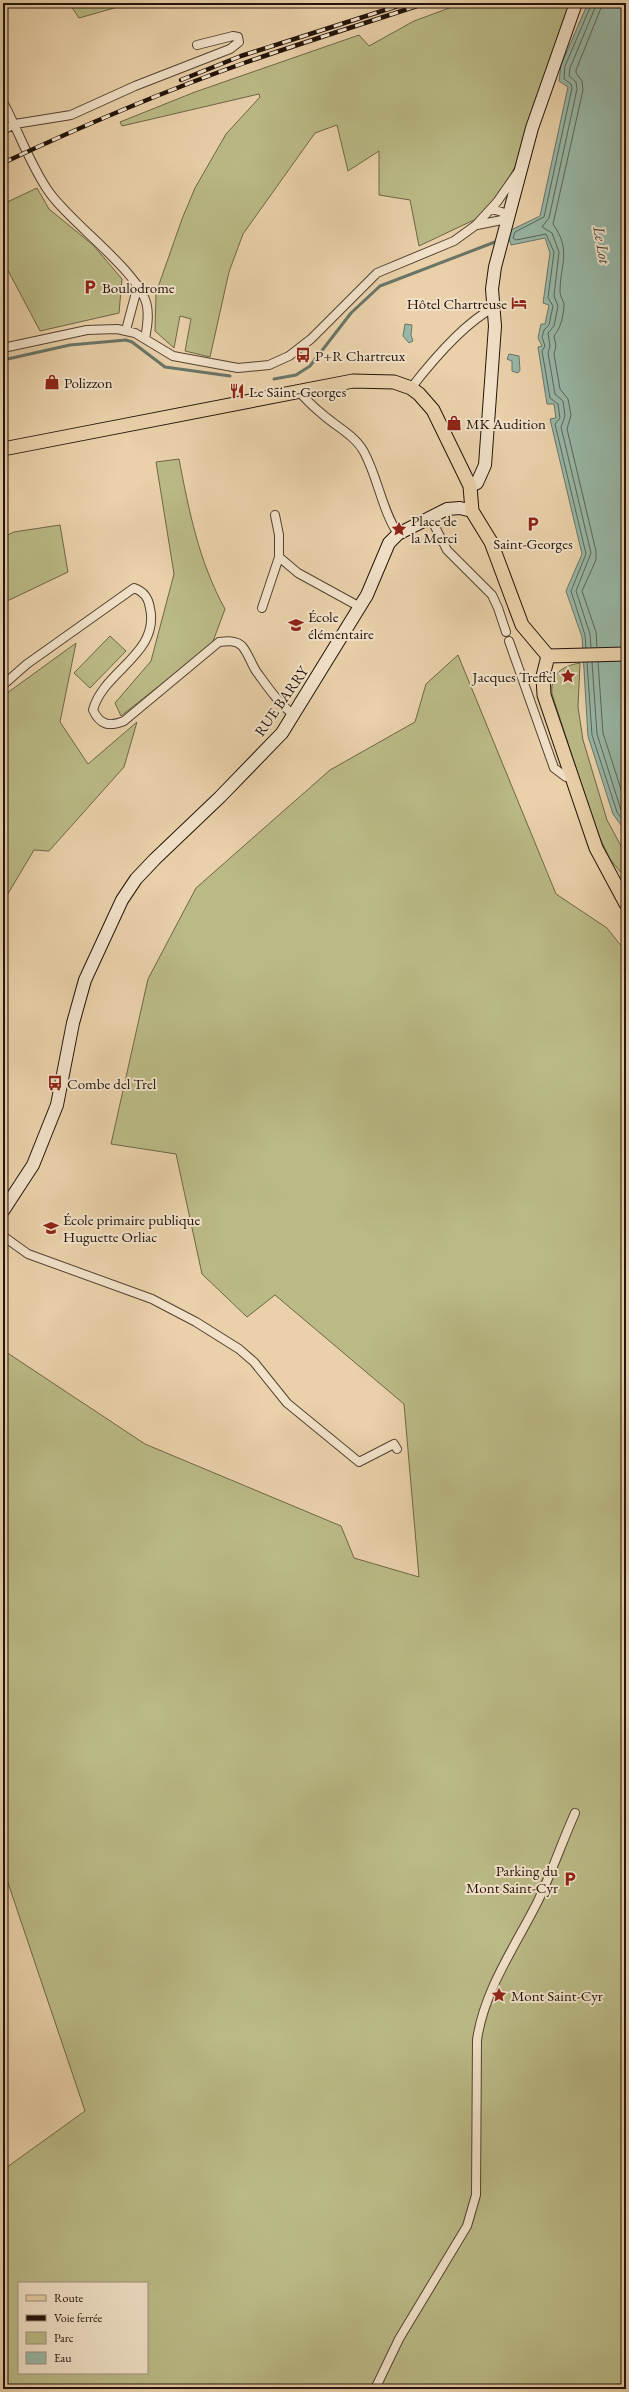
<svg xmlns="http://www.w3.org/2000/svg" width="629" height="2392" font-family="'EB Garamond',serif">
<rect width="100%" height="100%" fill="#ead1aa"/>
<filter id="stains"><feTurbulence type="fractalNoise" baseFrequency=".005" numOctaves="4"/><feColorMatrix values="0 0 0 0 .2 0 0 0 0 .09 0 0 0 0 .02 0 0 0 .5 -.17"/></filter>
<radialGradient id="worn" r=".72"><stop offset=".6" stop-color="#630" stop-opacity="0"/><stop offset="1" stop-color="#630" stop-opacity=".3"/></radialGradient>
<path fill="#baba86" stroke="#6e6648" fill-rule="evenodd" d="M69,3H132L79,18Z
M463,3H570L517,163L500,193L476,219L419,246L410,200L379,195V151L348,171L337,125L315,133L243,234L229,272L210,357L185,351L191,319L180,316L174,348L155,331L156,293L182,219L195,188L226,134L260,97L259,94L122,126L120,122L195,92L359,35L369,46L414,21Z
M37,188L49,209L93,245L122,279L119,313L40,331L3,261V204Z
M179,459C189,511 199,562 225,609L212,644L121,716L115,703L151,661L174,574L156,462Z
M60,525L68,572L3,603V537L14,532Z
M110,636L126,651L90,688L74,673Z
M76,643L60,722L88,764L137,722L124,767L49,851L34,850L3,902V696Z
M458,655L556,894L607,928L626,952V2389H3V2170L85,2111L3,1868V1350L145,1444L341,1526L354,1558L419,1577L404,1404L275,1295L247,1317L202,1274L176,1154L111,1144L148,979L196,888L330,770L415,722L426,684ZM19,2283H147V2373H19Z
M580,663L578,707L583,740L607,820L626,855V879L610,859L597,832L552,694C550,674 562,666 580,663Z"/>
<path fill="#98b7a6" stroke="#697567" d="M588,3H626V832L613,814L588,736L582,637L566,591L582,554L550,419L556,418L554,404H547L538,347L542,346L538,338L541,324H545L549,305L543,303L550,253L545,238L511,245L509,238L511,230L540,216L568,87L559,81L561,65Z
M405,324L412,325L411,335L413,341L409,343L403,336Z
M509,354L519,356L520,370L518,373L512,371V361L507,359Z"/>
<g fill="none" stroke-linecap="round" stroke-linejoin="round">
<path stroke="#5d6558" stroke-width="1" d="M591,647L590,634L576,591L591,553L561,427L565,416L563,401L555,394L548,353L550,346L548,333L554,326L558,306L554,296L559,252L552,233L542,227L549,218L577,89L576,82L569,76L570,68L597,3
M597,647L596,632L582,591L596,560V551L567,429L571,415L568,399L560,389L554,354L556,346L554,336C561,328 564,314 564,304C563,300 560,296 560,292C560,264 572,251 553,224L583,90L582,81L576,73V70L603,3
M586,648L585,635L571,591L586,554L555,424L560,418L558,404L550,398L542,351L545,346L542,337L544,330L549,325L553,306L548,298L554,252L546,234L516,240L513,238L515,232L544,217L572,88L571,84L564,79L565,66L592,3
M587,662L592,735L617,812L626,825
M592,662L597,734L621,810L626,817
M598,662L603,733L626,805"/>
<path stroke="#697567" stroke-width="3" d="M3,360L70,345L126,340L132,342L165,367L230,376
M274,379L296,375L310,366L351,313L380,286L495,242"/>
<g stroke="#544231" stroke-width="10">
<path id="street" d="M3,102C18,130 29,162 47,189C68,222 141,272 147,306C149,317 147,328 145,339
M3,130L15,124L71,115L135,86L230,49L239,42L238,37L233,36L197,45
M477,225L507,219L502,212L491,209
M126,330L138,285
M3,348L87,330L117,329L135,333L173,356L238,368L269,365L289,356L311,339L377,273L454,241L476,225L497,202L518,172
M411,388C432,361 463,324 493,308
M299,392C306,399 313,407 321,413C335,426 355,435 364,452C378,478 382,510 398,534
M275,515L279,535V557L298,573L360,607
M430,517L447,550L492,595L498,608L506,632
M262,608L279,557
M509,641L554,768L566,777L572,776
M3,685L27,664L134,588C144,592 148,597 150,608C160,654 103,671 93,710C100,725 109,727 124,721L219,642C227,641 236,640 242,646C248,653 251,663 256,671C267,686 279,704 294,715
M3,1236L28,1254L152,1299L196,1322L239,1349L254,1362L287,1403L359,1462L394,1444L397,1449
M375,2389L399,2339L467,2226L476,2195L477,2040C484,1990 516,1945 538,1901C552,1872 562,1842 575,1813"/>
</g>
<g stroke="#221309" stroke-width="14">
<path id="secondary" d="M470,486L477,483L485,465L495,326L492,289L495,267L532,128L576,3
M3,1211L33,1165L57,1105L73,1023L85,980L122,900L136,879L155,859L220,797L282,733L367,595L389,543L398,534L447,509L460,508L472,511"/>
</g>
<g stroke="#221309" stroke-width="15">
<path id="primary" d="M3,449L353,381L394,382L411,388L419,394L433,410L470,486L472,511L491,542L522,625L548,656
M548,656L543,676L544,695L596,848L626,904
M548,656L626,654"/>
</g>
<use href="#street" stroke="#f1e1c8" stroke-width="8"/>
<use href="#secondary" stroke="#f1e1c8" stroke-width="12"/>
<use href="#primary" stroke="#ead1aa" stroke-width="13"/>
<g stroke="#221309" stroke-width="4.5">
<path id="rail" d="M181,80L241,56L407,3
M3,163C82,126 162,92 244,63C304,42 366,23 426,3"/>
</g>
<use href="#rail" stroke="#f1e1c8" stroke-width="3" stroke-dasharray="9" stroke-linecap="butt"/>
</g>
<defs>
<g id="parking-bare" transform="scale(1.2)"><path d="M-3.5-5.5H1a3.5 3.5 0 0 1 0 7H-1V5.5H-3.5ZM-1-3.4V-.6H.8a1.4 1.4 0 0 0 0-2.8Z" fill="#8f2418" stroke="#f1e1c8" stroke-width="2.5" paint-order="stroke"/></g>
<g id="hotel-bare" transform="scale(1.2)"><path d="M-6-4.5h1.5V1H6V5H4.5V3h-9V5H-6ZM-4 0a1.8 1.8 0 1 1 3.6 0ZM.5 0V-2.5h3Q6-2.5 6 0Z" fill="#8f2418" stroke="#f1e1c8" stroke-width="2.5" paint-order="stroke"/></g>
<g id="bus-bare" transform="scale(1.2)"><path d="M-5-6H5V4H4V6H2V4H-2V6H-4V4H-5ZM-3.5-4V0h7V-4ZM-3.5 1.2v1.5H-2V1.2ZM2 1.2v1.5H3.5V1.2Z" fill="#8f2418" stroke="#f1e1c8" stroke-width="2.5" paint-order="stroke"/></g>
<g id="shop-bare" transform="scale(1.2)"><path d="M-5-2.5h2.3a2.7 3.5 0 0 1 5.4 0H5L5.5 6h-11ZM-1.5-2.5h3a1.5 2.3 0 0 0-3 0Z" fill="#8f2418" stroke="#f1e1c8" stroke-width="2.5" paint-order="stroke"/></g>
<g id="restaurant-bare" transform="scale(1.2)"><path d="M-5-6h1v4h1v-4h1v4h1v-4h1v5L-1.5 .5V6h-2V.5L-5-1ZM5-6V6H3V1.5H1.5Q1.5-4 5-6Z" fill="#8f2418" stroke="#f1e1c8" stroke-width="2.5" paint-order="stroke"/></g>
<g id="sight-bare" transform="scale(1.2)"><path d="M0-6L1.8-2.2L6-1.7L2.9 1.2L3.7 5.4L0 3.3L-3.7 5.4L-2.9 1.2L-6-1.7L-1.8-2.2Z" fill="#8f2418" stroke="#f1e1c8" stroke-width="2.5" paint-order="stroke"/></g>
<g id="school-bare" transform="scale(1.2)"><path d="M0-5L7-2L0 1L-7-2ZM-4 1L0 2.5L4 1V4Q0 6-4 4Z" fill="#8f2418" stroke="#f1e1c8" stroke-width="2.5" paint-order="stroke"/></g>
</defs>
<g fill-rule="evenodd">
<use href="#parking-bare" x="90" y="287"/>
<use href="#hotel-bare" x="519" y="303"/>
<use href="#bus-bare" x="303" y="355"/>
<use href="#shop-bare" x="52" y="382"/>
<use href="#restaurant-bare" x="237" y="391"/>
<use href="#shop-bare" x="454" y="423"/>
<use href="#parking-bare" x="533" y="524"/>
<use href="#sight-bare" x="399" y="529"/>
<use href="#school-bare" x="296" y="625"/>
<use href="#sight-bare" x="568" y="676"/>
<use href="#bus-bare" x="55" y="1083"/>
<use href="#school-bare" x="51" y="1228"/>
<use href="#parking-bare" x="570" y="1879"/>
<use href="#sight-bare" x="499" y="1995"/>
</g>
<g text-anchor="middle" dominant-baseline="central" stroke-width="4" stroke-linejoin="round" paint-order="stroke">
<g font-size="15" fill="#221309" stroke="#f1e1c8" text-anchor="start">
<text x="102" y="287">Boulodrome</text>
<text x="507" y="303" text-anchor="end">Hôtel Chartreuse</text>
<text x="315" y="355">P+R Chartreux</text>
<text x="64" y="382">Polizzon</text>
<text x="249" y="391">Le Saint-Georges</text>
<text x="466" y="423">MK Audition</text>
<text x="411" y="520">Place de<tspan x="411" dy="17">la Merci</tspan></text>
<text x="533" y="543" text-anchor="middle">Saint-Georges</text>
<text x="308" y="616">École<tspan x="308" dy="17">élémentaire</tspan></text>
<text x="556" y="676" text-anchor="end">Jacques Treffel</text>
<text x="67" y="1083">Combe del Trel</text>
<text x="63" y="1219">École primaire publique<tspan x="63" dy="17">Huguette Orliac</tspan></text>
<text x="558" y="1870" text-anchor="end">Parking du<tspan x="558" dy="17">Mont Saint-Cyr</tspan></text>
<text x="511" y="1995">Mont Saint-Cyr</text>
</g>
<g font-size="15" fill="#221309" stroke="#f1e1c8">
<text transform="translate(281 701) rotate(-55)">RUE BARRY</text>
</g>
<g font-size="16" font-style="italic" fill="#4b4c40" stroke="#f1e1c8">
<text transform="translate(602 245) rotate(80)">Le Lot</text>
</g>
</g>
<rect width="629" height="2392" fill="none" stroke="#ead1aa" stroke-width="16"/>
<rect x="4" y="4" width="621" height="2384" fill="none" stroke="#221309" stroke-width="2"/>
<rect x="8" y="8" width="613" height="2376" fill="none" stroke="#221309"/>
<rect x="18" y="2282" width="130" height="92" fill="#f1e1c8" stroke="#9e8f7c"/>
<rect x="26" y="2295" width="20" height="6" fill="#ead1aa" stroke="#9e8f7c"/>
<text x="54" y="2302" font-size="12" fill="#221309">Route</text>
<rect x="26" y="2315" width="20" height="6" fill="#221309" stroke="#9e8f7c"/>
<text x="54" y="2322" font-size="12" fill="#221309">Voie ferrée</text>
<rect x="26" y="2332" width="20" height="12" fill="#baba86" stroke="#9e8f7c"/>
<text x="54" y="2342" font-size="12" fill="#221309">Parc</text>
<rect x="26" y="2352" width="20" height="12" fill="#98b7a6" stroke="#9e8f7c"/>
<text x="54" y="2362" font-size="12" fill="#221309">Eau</text>
<rect width="100%" height="100%" filter="url(#stains)"/>
<rect width="100%" height="100%" fill="url(#worn)"/>
</svg>
